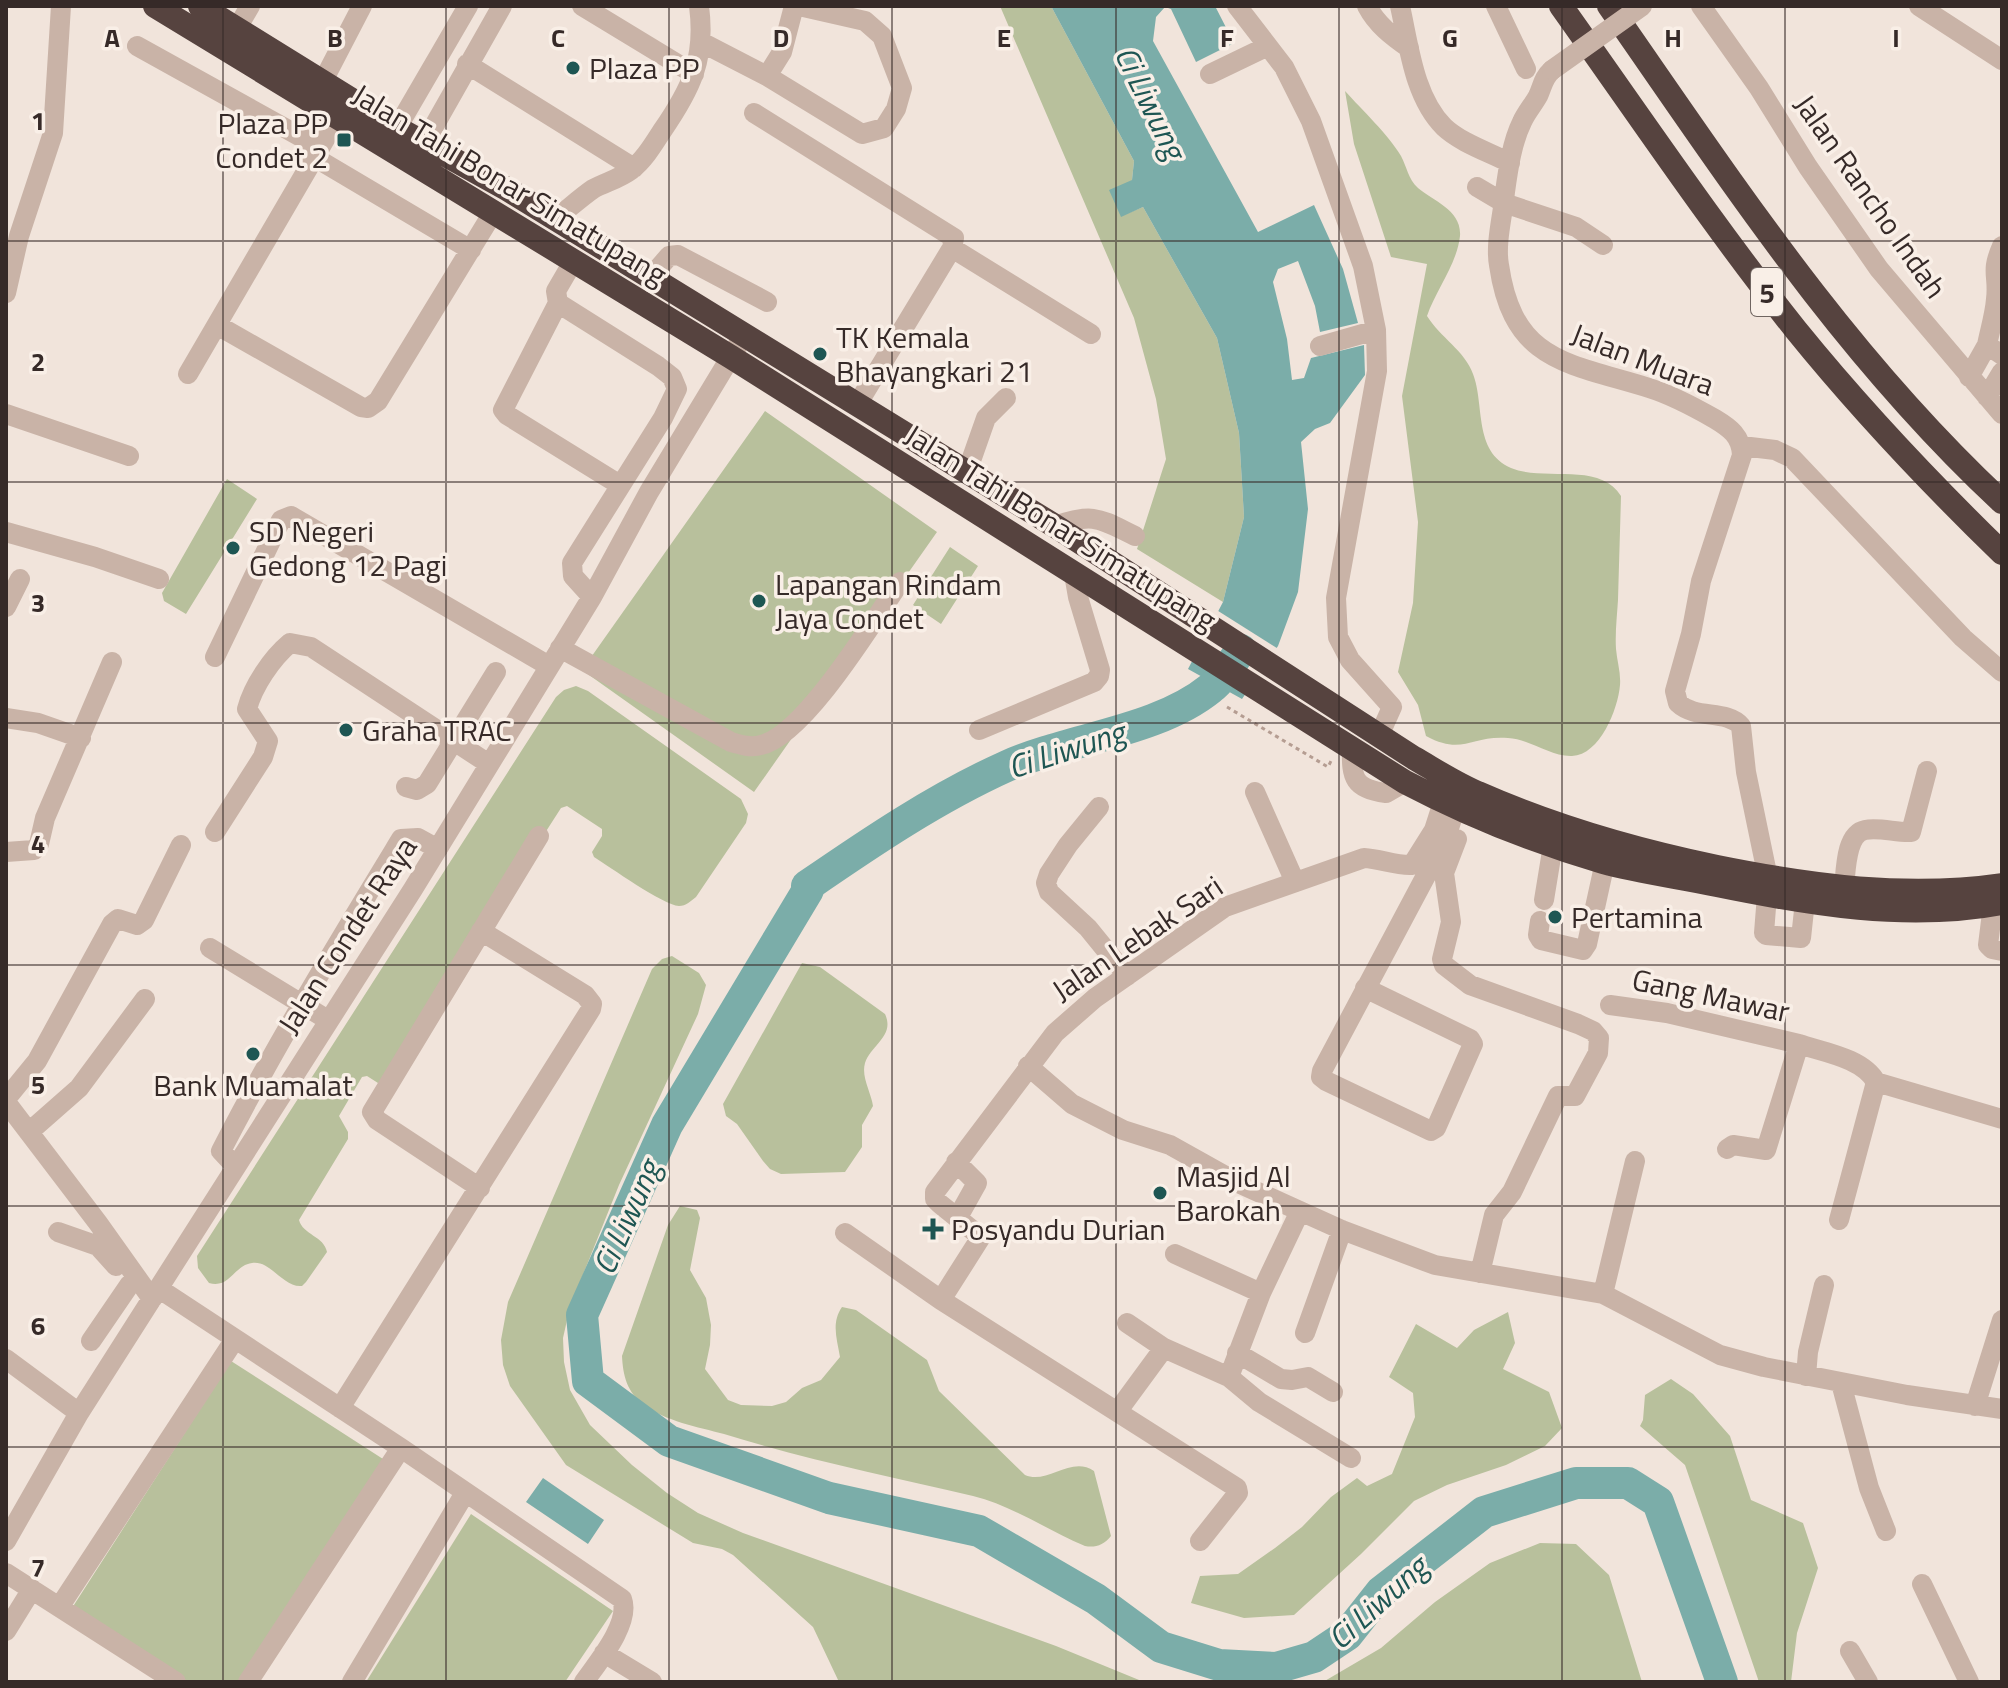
<svg xmlns="http://www.w3.org/2000/svg" width="2008" height="1688" font-family="'Titillium Web',sans-serif">
<rect width="100%" height="100%" fill="#f1e4db"/>
<path fill="#b8c09c" d="M1000,6H1051L1134,161L1132,180L1121,216L1143,207L1217,338L1239,433L1244,517L1223,602L1137,549L1166,459L1156,399L1134,318Z
M1345,91C1362,110 1388,134 1401,156C1407,167 1408,179 1418,188C1433,201 1462,210 1460,236C1457,264 1436,290 1427,316C1440,337 1465,351 1473,374C1485,405 1473,451 1511,468C1545,482 1600,461 1621,496C1620,531 1619,566 1618,600C1617,616 1615,633 1616,649C1617,661 1621,673 1620,685C1618,709 1600,755 1572,756C1551,757 1530,739 1508,738C1471,735 1463,756 1426,736L1418,705L1398,672L1413,603L1418,522L1402,396L1427,264L1391,257L1354,144Z
M765,411L937,532L754,792L582,670Z
M227,479L257,499L186,614L164,601L162,593Z
M950,547L978,566L941,624L913,605Z
M576,686L588,691L741,799L748,814L746,823L696,897C691,901 686,906 679,906C663,905 610,867 594,857L592,852L602,836V829L567,806L561,808L386,1080L378,1083L367,1076L362,1077L339,1116L348,1132V1139L299,1220C303,1235 324,1236 327,1252L306,1282L302,1286C283,1288 271,1260 252,1263C234,1265 230,1289 209,1283L198,1268L197,1256L556,697L564,690Z
M672,956L699,973L706,985L698,1014L619,1185L570,1307L563,1338L564,1362L570,1390L590,1425L632,1465L667,1493L698,1513L743,1533L1056,1646L1144,1682H839L813,1627L733,1555L722,1549L693,1543L566,1465L510,1386L503,1365L501,1340L508,1302L652,969L662,959Z
M802,963L820,967L885,1014C895,1036 872,1044 865,1063C861,1077 871,1092 873,1106L862,1125V1147L845,1172L781,1174L770,1169L763,1161L737,1124L726,1116L723,1104Z
M680,1206L697,1210L700,1218L690,1270L706,1298L711,1325L710,1345L705,1369L728,1400L741,1405L772,1406L786,1402L802,1388L821,1380L840,1357C837,1339 831,1323 842,1307L856,1310L927,1360L939,1391L1025,1475C1047,1485 1071,1455 1094,1471L1111,1536C1104,1545 1095,1548 1085,1546C1047,1530 1013,1506 973,1496C888,1476 808,1460 724,1434C698,1427 665,1421 644,1405C627,1392 623,1376 622,1356L668,1225Z
M1508,1312L1515,1343L1503,1369L1549,1392L1562,1428L1545,1446L1506,1465L1447,1485L1414,1501L1361,1554L1294,1615L1244,1618L1191,1603L1200,1576L1238,1574L1275,1548L1302,1527L1331,1497L1357,1478L1367,1486L1392,1474L1415,1417L1413,1393L1389,1377L1416,1324L1457,1348L1474,1330Z
M231,1361L383,1459L239,1682H187L72,1608Z
M1671,1379L1693,1394L1730,1436L1751,1500L1803,1523L1818,1568L1797,1633L1791,1682H1759L1685,1465L1640,1426L1643,1420L1645,1395Z
M471,1514L613,1611L565,1682H366Z
M1540,1543L1576,1544L1609,1575L1642,1682H1323L1381,1648L1435,1602L1490,1563Z"/>
<path fill="#7bada9" d="M1051,6H1215L1234,43L1196,62L1171,9L1165,7L1156,17L1153,41L1258,232L1314,205L1343,269L1358,323L1320,332L1315,306L1298,261L1278,269L1273,282L1287,339L1292,380L1304,378L1311,358L1364,345L1365,375L1330,423L1315,429L1301,442L1308,509L1298,592L1278,646L1242,699L1188,669L1223,602L1244,517L1239,433L1217,338L1143,207L1121,217L1109,190L1132,180L1134,161Z
M543,1478L604,1520L588,1544L526,1502Z"/>
<path fill="#f1e4db" d="M1215,609L1280,650L1249,696L1189,658Z"/>
<g fill="none" stroke-linecap="round" stroke-linejoin="round">
<path stroke="#7bada9" stroke-width="32" d="M1241,650C1232,662 1223,679 1211,688C1157,732 1070,738 1007,766C936,798 871,842 807,886L808,890L667,1125L582,1315L588,1381L669,1441L829,1498L979,1531L1096,1599L1161,1647L1219,1665L1276,1668L1314,1657L1347,1635L1381,1592L1484,1512L1576,1483H1628L1658,1502L1722,1682"/>
<path stroke="#b59d92" stroke-width="3" stroke-dasharray="4 4" stroke-linecap="butt" d="M1227,707L1328,767L1332,759"/>
<path stroke="#c9b3a7" stroke-width="20" d="M582,6L694,74
M1237,6L1284,67L1311,121L1363,266L1376,330L1377,371L1336,598L1338,637L1350,660L1392,707L1379,736
M1367,6C1377,25 1392,36 1409,48
M1400,6C1409,46 1414,97 1444,127C1461,143 1489,152 1510,163
M1496,6L1526,69
M1701,6L1759,88L1808,167L1879,269L2002,414
M1919,6L2002,60
M236,30L250,6
M701,42L767,76L862,134L884,128L896,109L902,88L882,36L865,21L799,6
M137,46L319,147
M467,64L634,168
M1552,70C1543,78 1543,85 1538,96C1533,105 1526,113 1522,122C1512,142 1508,170 1505,192C1503,215 1495,243 1499,265C1513,363 1569,363 1649,388C1672,395 1694,407 1715,419C1730,428 1741,436 1742,455L1701,581L1691,634L1675,691L1678,703C1696,720 1726,709 1741,726L1746,772L1768,878
M1210,74L1268,46
M767,76L782,52L794,6
M322,83L362,6
M754,113L954,238L952,248L863,395
M397,128L468,6
M425,142L502,6
M314,157L471,250
M1477,187L1504,203L1576,227L1603,245
M554,220C567,210 580,198 593,189C606,182 619,179 631,170C644,160 653,145 662,131C691,89 706,59 699,6
M952,248L1091,334
M574,260L556,291L558,303L503,410L507,415L620,485
M650,278L669,256L678,255L767,302
M6,293L19,236L53,133L61,6
M558,303L658,366L672,377L677,389L663,418L572,563L573,576L592,597
M217,325L361,407L368,408L378,401L494,211
M1987,345C1990,330 1995,314 1996,299C1999,275 1990,273 2002,246
M1320,346L1376,330
M188,374L338,117
M1969,377L1987,345L2002,355
M1987,397L2002,372
M6,414L129,456
M1742,446L1775,450L1792,458L1963,638L2002,672
M967,472L986,418L1006,398
M1055,526C1094,512 1100,519 1135,536
M6,532L95,557L159,579
M6,607L20,579
M560,648L731,742C741,745 751,748 761,745C804,736 874,620 900,582
M215,657L281,520L291,516L549,666
M6,718L38,723L81,738
M979,730L1094,682L1099,676L1100,670L1078,597L1074,574
M1352,748C1351,778 1354,789 1386,793L1405,782
M406,787L417,790L427,784L496,672
M1255,792L1295,882
M1099,807L1068,845L1049,874L1046,883L1049,892L1088,928L1127,976
M215,832L263,757L268,741L247,709C253,686 272,658 290,643L311,647L489,764
M1457,839L1444,873L1451,922L1442,959L1444,965L1470,985L1578,1024L1593,1031L1599,1038L1598,1053L1575,1096H1558L1512,1192L1494,1215L1480,1273
M6,852L34,850L39,844L45,818L112,662
M1844,888C1846,872 1845,834 1865,830C1879,827 1897,833 1911,832L1927,771
M1767,895L1764,933L1766,935L1801,938L1805,901
M1544,900L1553,845
M1993,905L1988,945L1992,949L2002,951
M1540,921L1538,935L1541,940L1583,950L1587,944L1605,862
M210,948L328,1020
M1365,988L1470,1039L1473,1044L1436,1128L1431,1131L1326,1081L1321,1077L1322,1071L1446,838L1454,812
M1610,1005L1667,1013L1799,1044L1766,1150L1733,1145L1727,1149
M1799,1044C1823,1052 1863,1058 1876,1082
M1028,1066L1072,1104L1123,1130L1170,1145L1238,1183L1342,1230L1435,1265L1603,1294L1720,1355L1764,1367L1907,1395L2002,1409
M1876,1082L2002,1119
M6,1099L37,1061L112,924L118,919L137,925L144,920L181,845
M6,1102L98,1223L152,1299
M29,1132L79,1088L145,999
M956,1162L977,1183L958,1217
M235,1166L221,1151C276,1044 339,941 401,839L418,838L438,849
M480,1188L377,1120L372,1112L539,836
M1839,1220L1876,1082
M58,1232L98,1246L116,1266
M845,1233L941,1300
M1175,1254L1261,1293
M158,1288L401,1448L622,1599C631,1623 598,1662 584,1682
M1603,1294L1635,1161
M1127,1323L1164,1348L1229,1377L1261,1293L1300,1211
M1305,1333L1342,1230
M91,1341L130,1284
M1237,1353L1281,1379L1292,1380L1308,1377L1333,1392
M6,1359L79,1413
M1806,1376L1808,1352L1824,1285
M1229,1377L1259,1402L1351,1458
M1841,1383L1869,1488L1886,1531
M1975,1406L2002,1320
M340,1408L591,1009L592,1004L585,995L481,931
M1117,1412L1164,1348
M6,1541L79,1413L413,889L592,597L649,492L744,335
M1200,1541L1238,1493L1237,1488L941,1300L981,1237L940,1204L935,1199V1192L1055,1033L1095,998L1225,907L1364,858C1381,859 1396,866 1412,865L1434,830L1443,802
M6,1573L176,1682
M1922,1584L1969,1682
M60,1606L235,1339
M6,1631L32,1589
M1850,1651L1868,1682
M604,1653L652,1682
M248,1682L401,1448
M352,1682L465,1493"/>
<path stroke="#56433f" stroke-width="24" d="M155,6L731,357L1405,782C1468,815 1535,842 1603,862C1640,872 1679,877 1717,885C1810,904 1907,921 2002,903
M200,6L397,128L507,189L1055,526L1414,758C1435,770 1456,784 1478,793C1555,827 1635,850 1717,867C1811,886 1907,899 2002,885
M1561,6C1638,114 1713,226 1796,330C1860,409 1929,482 2002,553
M1609,6C1731,181 1844,355 2002,502"/>
<path stroke="#c9b3a7" stroke-width="20" d="M1552,70L1642,6"/>
</g>
<path fill="none" stroke="#362a28" stroke-width="2" stroke-opacity="0.55" d="M223,6V1682M446,6V1682M669,6V1682M892,6V1682M1116,6V1682M1339,6V1682M1562,6V1682M1785,6V1682M6,241H2002M6,482H2002M6,723H2002M6,965H2002M6,1206H2002M6,1447H2002"/>
<g fill="#1e5653" stroke="#f9efe7" stroke-width="3">
<circle cx="573" cy="68" r="8"/>
<rect x="336" y="132" width="16" height="16" rx="4"/>
<circle cx="820" cy="354" r="8"/>
<circle cx="233" cy="548" r="8"/>
<circle cx="759" cy="601" r="8"/>
<circle cx="346" cy="730" r="8"/>
<circle cx="1555" cy="917" r="8"/>
<circle cx="253" cy="1054" r="8"/>
<circle cx="1160" cy="1193" r="8"/>
<path d="M929 1217h8v8h8v8h-8v8h-8v-8h-8v-8h8z"/>
</g>
<g text-anchor="middle" dominant-baseline="central" stroke-width="7" stroke-linejoin="round" paint-order="stroke">
<rect fill="#f9efe7" stroke="#706561" stroke-width="2" x="1751" y="268" width="32" height="48" rx="6"/>
<g font-size="28" font-weight="bold" fill="#362a28">
<text x="1767" y="292">5</text>
</g>
<g font-size="30" fill="#362a28" stroke="#f9efe7" text-anchor="start">
<text x="589" y="68">Plaza PP</text>
<text x="328" y="123" text-anchor="end">Plaza PP<tspan x="328" dy="34">Condet 2</tspan></text>
<text x="836" y="337">TK Kemala<tspan x="836" dy="34">Bhayangkari 21</tspan></text>
<text x="249" y="531">SD Negeri<tspan x="249" dy="34">Gedong 12 Pagi</tspan></text>
<text x="775" y="584">Lapangan Rindam<tspan x="775" dy="34">Jaya Condet</tspan></text>
<text x="362" y="730">Graha TRAC</text>
<text x="1571" y="917">Pertamina</text>
<text x="253" y="1085" text-anchor="middle">Bank Muamalat</text>
<text x="1176" y="1176">Masjid Al<tspan x="1176" dy="34">Barokah</tspan></text>
<text x="951" y="1229">Posyandu Durian</text>
</g>
<g font-size="30" fill="#362a28" stroke="#f9efe7">
<text transform="translate(510 184) rotate(31)">Jalan Tahi Bonar Simatupang</text>
<text transform="translate(1871 196) rotate(55)">Jalan Rancho Indah</text>
<text transform="translate(1643 359) rotate(21)">Jalan Muara</text>
<text transform="translate(1061 527) rotate(32)">Jalan Tahi Bonar Simatupang</text>
<text transform="translate(347 935) rotate(-57)">Jalan Condet Raya</text>
<text transform="translate(1137 938) rotate(-34)">Jalan Lebak Sari</text>
<text transform="translate(1711 995) rotate(12)">Gang Mawar</text>
</g>
<g font-size="32" font-style="italic" fill="#1e5653" stroke="#f9efe7">
<text transform="translate(1151 102) rotate(64)">Ci Liwung</text>
<text transform="translate(1066 749) rotate(-18)">Ci Liwung</text>
<text transform="translate(626 1217) rotate(-66)">Ci Liwung</text>
<text transform="translate(1377 1602) rotate(-42)">Ci Liwung</text>
</g>
</g>
<g font-size="26" text-anchor="middle" font-weight="bold" fill="#362a28" stroke="#f9efe7" stroke-width="7" stroke-linejoin="round" paint-order="stroke">
<text x="112" y="47">A</text>
<text x="335" y="47">B</text>
<text x="558" y="47">C</text>
<text x="781" y="47">D</text>
<text x="1004" y="47">E</text>
<text x="1227" y="47">F</text>
<text x="1450" y="47">G</text>
<text x="1673" y="47">H</text>
<text x="1896" y="47">I</text>
<text x="38" y="130">1</text>
<text x="38" y="371">2</text>
<text x="38" y="612">3</text>
<text x="38" y="853">4</text>
<text x="38" y="1094">5</text>
<text x="38" y="1335">6</text>
<text x="38" y="1577">7</text>
</g>
<rect width="2008" height="1688" fill="none" stroke="#362a28" stroke-width="16"/>
</svg>
